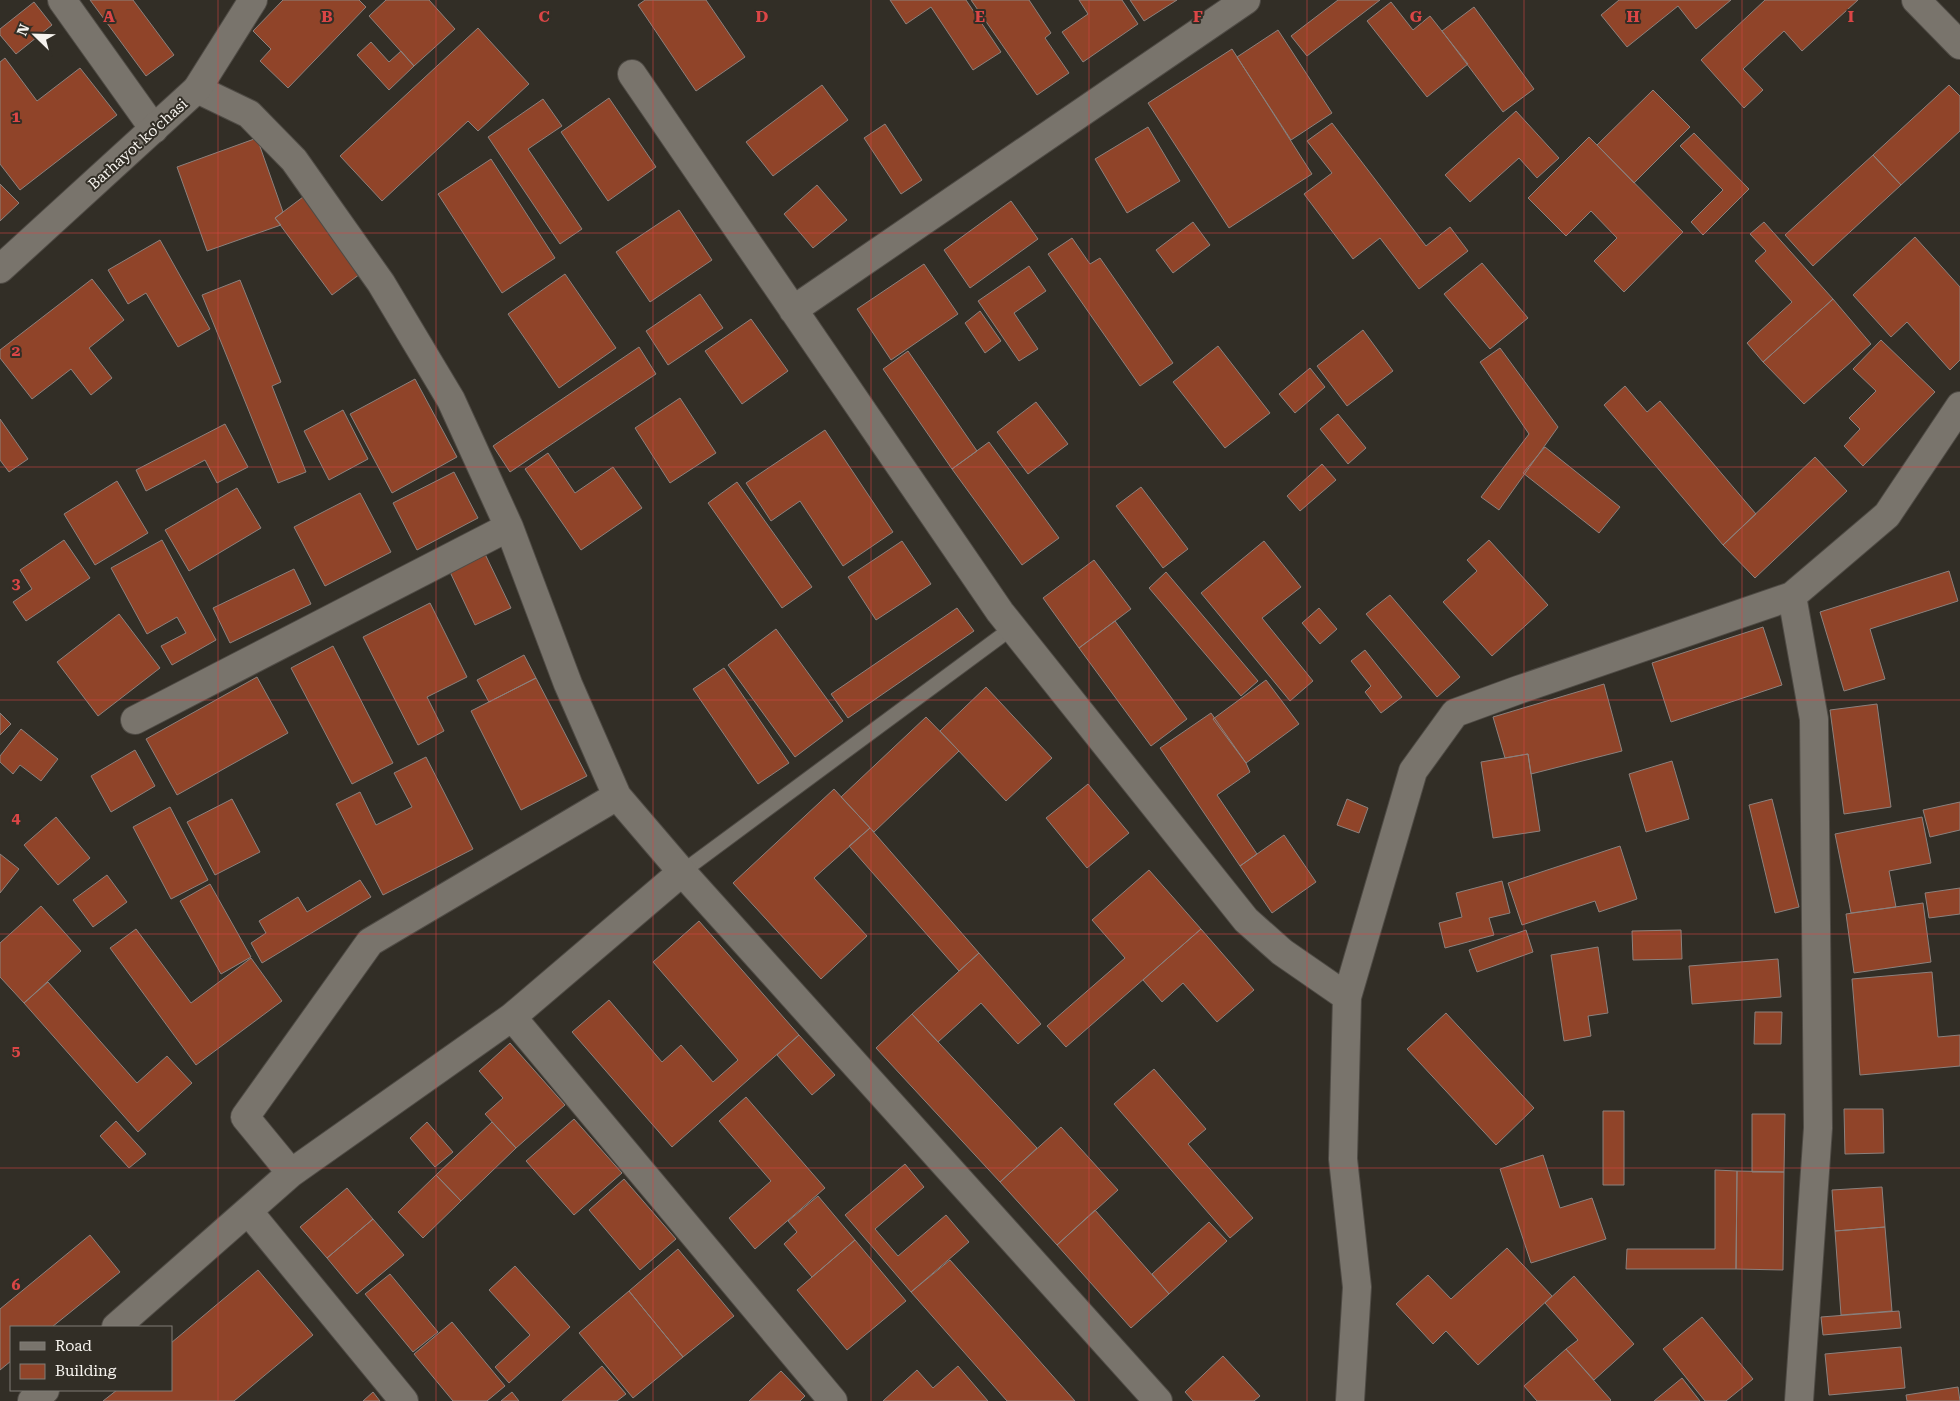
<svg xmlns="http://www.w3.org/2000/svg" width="1960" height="1401" font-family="'Roboto Serif',serif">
<rect width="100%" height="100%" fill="#322e26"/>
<path fill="#904429" stroke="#8c817d" d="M90,0H133L174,55L146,76Z
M283,0H359L366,7L288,88L260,61L271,49L253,31Z
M386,0H429L455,29L414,66L369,16Z
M645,0H706L745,57L696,91L638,5Z
M890,0H966L1001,52L973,70L931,7L906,24Z
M971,0H1029L1051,33L1045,38L1069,73L1037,95Z
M1079,0H1122L1138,24L1083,62L1062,32L1088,14Z
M1130,0H1177L1144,21Z
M1338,0H1380L1307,56L1291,36Z
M1619,0H1731L1696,29L1678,6L1627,47L1601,15Z
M1765,0H1858L1802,51L1784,31L1743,69L1763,90L1744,108L1701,60Z
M34,2L52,25L16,54L0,35V29Z
M1391,2L1413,30L1430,16L1468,64L1427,97L1367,21Z
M1474,7L1534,89L1503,112L1442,31Z
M478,28L529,84L478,131L468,121L382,201L340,156Z
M1278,30L1332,113L1291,140L1237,57Z
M371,42L389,62L401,51L414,66L389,90L357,55Z
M1232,49L1312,174L1229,228L1148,103Z
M5,58L37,101L80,68L117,115L20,190L0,164V62Z
M822,85L848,120L773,176L746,142Z
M1949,85L1960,96V131L1901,185L1873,155Z
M1653,90L1690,127L1634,183L1597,145Z
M609,98L656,167L608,201L561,132Z
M543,99L562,126L528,149L582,229L560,244L488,137Z
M1516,111L1559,158L1537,178L1519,158L1470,202L1445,175Z
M1332,123L1426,246L1450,227L1468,251L1419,289L1380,238L1353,259L1304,194L1332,173L1307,141Z
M885,124L922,180L901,194L864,138Z
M1148,127L1180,181L1127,213L1095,159Z
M1694,133L1749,189L1703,235L1691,222L1723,190L1680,146Z
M1589,137L1683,232L1624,292L1594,261L1617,238L1591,211L1566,236L1528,198Z
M257,138L283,212L275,218L281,225L207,251L177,167Z
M1873,155L1901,185L1813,266L1785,235Z
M491,159L555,258L502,293L438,194Z
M0,184L19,203L0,221Z
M817,185L847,220L813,248L784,214Z
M303,197L360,274L332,295L275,218Z
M1011,201L1038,239L970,288L944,250Z
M679,210L712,260L650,302L616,252Z
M1193,222L1210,245L1173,273L1156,250Z
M1764,222L1833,299L1763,362L1747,343L1792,302L1755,261L1766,251L1750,234Z
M1915,237L1960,287V360L1950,370L1907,322L1891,337L1853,295Z
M1072,238L1090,264L1100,258L1173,363L1140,386L1048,254Z
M160,240L210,329L178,347L146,293L128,304L108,270Z
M1482,263L1528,318L1490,349L1444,294Z
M924,264L958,314L891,360L857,309Z
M1029,266L1046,291L1014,313L1038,349L1019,361L978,301Z
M565,274L616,348L559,388L508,314Z
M92,279L124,320L89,348L112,378L91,395L71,369L32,399L0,358V350Z
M240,280L281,382L272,386L306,472L278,483L202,295Z
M700,294L723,328L668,365L646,331Z
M1833,299L1871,344L1804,404L1763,362Z
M980,311L1001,341L985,353L965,323Z
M751,319L788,371L742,404L705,351Z
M1363,330L1393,371L1347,406L1317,366Z
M1881,340L1935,392L1863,466L1844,446L1860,429L1849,418L1876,391L1853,369Z
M1218,346L1270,413L1225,448L1173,382Z
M639,347L656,374L510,472L493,446Z
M1500,348L1558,427L1499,510L1481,497L1529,434L1480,362Z
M908,351L977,451L952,469L883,369Z
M1310,368L1325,387L1295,413L1279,394Z
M415,379L457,457L392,493L350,414Z
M1625,386L1647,412L1660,401L1756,514L1723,545L1604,405Z
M680,398L716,453L670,483L635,428Z
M1036,402L1068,444L1028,474L997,432Z
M343,410L368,459L329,480L304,431Z
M1338,414L1366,448L1348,464L1320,429Z
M0,419L28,459L9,472L0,460Z
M225,424L248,467L217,483L205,460L146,491L136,470Z
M825,430L893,532L843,566L800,501L771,521L746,483Z
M989,442L1059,538L1022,565L952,469Z
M1545,447L1620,507L1599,533L1523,473Z
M548,453L575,493L613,467L642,508L581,550L525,469Z
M1815,457L1847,491L1755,578L1723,545Z
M1322,464L1336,480L1300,511L1287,496Z
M454,472L478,518L417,550L393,503Z
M117,481L148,533L95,565L64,514Z
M737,482L812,587L782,608L708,503Z
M1141,487L1188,549L1163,568L1116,506Z
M237,488L261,528L189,571L165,530Z
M360,493L391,552L325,586L294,527Z
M64,540L90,578L26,621L13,602L32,589L20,570Z
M162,540L216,640L172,665L161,646L186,633L177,617L147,634L111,568Z
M1489,540L1548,605L1492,656L1443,602L1477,571L1467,560Z
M902,541L931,584L876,620L848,577Z
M1264,541L1301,587L1262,618L1313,681L1290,701L1201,593Z
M485,554L511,608L475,625L450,572Z
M1094,560L1131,609L1079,648L1043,598Z
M294,569L311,604L230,643L213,608Z
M1949,571L1958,601L1870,629L1885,679L1844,691L1820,612Z
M1166,572L1258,681L1241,696L1149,588Z
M1390,595L1460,677L1437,697L1366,614Z
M430,603L467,677L427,697L444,731L418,745L363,637Z
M957,608L974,631L848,718L831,694Z
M1319,608L1337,629L1320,644L1302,623Z
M119,614L160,668L98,716L57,662Z
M1115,621L1187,719L1151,746L1079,648Z
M1763,627L1782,685L1671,722L1652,663Z
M776,629L843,721L795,757L728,665Z
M333,646L393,763L352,784L291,668Z
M1365,650L1402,697L1381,713L1365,692L1371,686L1351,661Z
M524,655L536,678L489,702L477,680Z
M724,668L789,763L758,784L693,689Z
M257,677L288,733L177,795L146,739Z
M536,678L587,776L521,810L471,711Z
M1266,680L1299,724L1246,763L1213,719Z
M1604,684L1622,751L1531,774L1528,754L1505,758L1493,717Z
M986,687L1052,758L1006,801L940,731Z
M1877,704L1891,807L1844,814L1830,710Z
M0,713L11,724L0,735Z
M1211,713L1246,763L1250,772L1217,795L1257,854L1240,866L1160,748Z
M926,717L959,751L874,832L841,797Z
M21,729L58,759L41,781L20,765L13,774L0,762V756Z
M135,750L155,786L111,812L91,776Z
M1528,754L1540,831L1493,838L1481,762Z
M426,757L473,849L383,895L336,804L360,792L376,825L412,807L394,773Z
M1672,761L1689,819L1646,832L1629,774Z
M1088,784L1129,833L1087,868L1046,818Z
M834,789L870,828L814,878L867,936L821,979L733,883Z
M232,799L260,852L215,875L187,822Z
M1347,799L1368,808L1359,833L1337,825Z
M1772,799L1799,907L1775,913L1749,805Z
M1960,802V830L1930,837L1923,810Z
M170,807L208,880L171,899L133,827Z
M56,817L90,858L58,885L24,845Z
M1922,817L1931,863L1889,871L1896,907L1851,913L1835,834Z
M870,828L979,953L959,971L849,846Z
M1284,835L1316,882L1272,913L1240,866Z
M1620,846L1637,899L1599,912L1595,901L1522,925L1508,883Z
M0,854L19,869L0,893Z
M1149,870L1201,929L1066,1047L1047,1026L1125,958L1092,920Z
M107,875L127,902L93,927L73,900Z
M360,880L371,897L262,963L251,943L266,933L259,921L298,897L307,912Z
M1502,881L1510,913L1489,918L1494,935L1445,948L1439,923L1462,917L1456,893Z
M210,884L251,957L221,974L180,901Z
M1960,888V914L1929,918L1925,893Z
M1923,903L1931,962L1854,973L1846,914Z
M41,906L81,951L24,1003L0,977V943Z
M699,921L799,1035L672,1147L572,1032L609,1000L662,1062L681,1045L713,1082L738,1060L653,962Z
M136,929L191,1003L251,958L282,1001L196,1065L110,948Z
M1201,929L1254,990L1217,1022L1183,983L1162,1002L1143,980Z
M1526,930L1533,952L1477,972L1469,950Z
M1681,930L1682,959L1633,960L1632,931Z
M1598,947L1608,1013L1588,1016L1591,1036L1564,1041L1551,955Z
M979,953L1041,1024L1018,1044L981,1003L938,1042L912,1014Z
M1778,959L1781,997L1692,1004L1689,966Z
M1932,972L1938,1037L1960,1035V1066L1860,1075L1852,979Z
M48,982L137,1083L167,1056L192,1083L138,1132L24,1003Z
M1755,1012H1782L1781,1044H1754Z
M1446,1013L1534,1108L1496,1145L1407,1049Z
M912,1014L1037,1148L1000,1182L876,1048Z
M799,1035L835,1075L812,1095L777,1055Z
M510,1043L565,1105L516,1148L485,1114L503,1098L479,1071Z
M1154,1069L1206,1129L1188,1144L1253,1218L1230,1238L1114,1104Z
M746,1097L825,1188L755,1249L729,1218L771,1181L719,1121Z
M1844,1109H1883L1884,1153L1845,1154Z
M1603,1111H1624V1185H1603Z
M1752,1114H1785L1784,1172H1752Z
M574,1119L622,1173L574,1215L526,1161Z
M116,1121L146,1154L129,1168L100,1136Z
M427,1122L453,1152L435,1167L410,1138Z
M492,1122L516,1148L461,1201L436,1175Z
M1061,1127L1118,1190L1057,1245L1000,1182Z
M1543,1155L1560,1208L1592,1198L1606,1239L1531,1263L1500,1169Z
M905,1164L924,1187L875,1229L898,1256L946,1215L969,1242L911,1292L845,1215Z
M1715,1170L1737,1171L1736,1269H1626L1627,1249H1715Z
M1737,1171L1784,1172L1783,1270L1736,1269Z
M436,1175L461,1201L423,1238L398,1212Z
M624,1179L676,1239L640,1270L589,1210Z
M1882,1187L1885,1227L1835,1231L1832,1190Z
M347,1188L373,1219L327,1258L300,1227Z
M818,1196L855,1240L812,1277L784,1244L797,1232L788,1221Z
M1095,1210L1169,1294L1131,1328L1057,1245Z
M373,1219L404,1255L357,1294L327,1258Z
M1209,1222L1227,1241L1169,1294L1152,1274Z
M1885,1227L1892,1311L1841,1315L1835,1231Z
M90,1235L120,1272L52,1327H11V1361L0,1370V1309Z
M855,1240L906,1301L847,1350L797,1290Z
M1507,1248L1552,1296L1478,1365L1446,1331L1433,1344L1396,1304L1428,1275L1451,1299Z
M678,1249L734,1316L683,1357L629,1291Z
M950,1260L1075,1401H1007L911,1292Z
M515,1266L570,1327L509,1383L495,1367L530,1335L489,1290Z
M258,1270L313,1335L234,1401H103L117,1390H171V1343Z
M390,1274L438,1332L413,1352L365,1294Z
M1574,1276L1634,1344L1594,1380L1566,1349L1578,1340L1545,1303Z
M629,1291L683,1357L633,1398L579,1333Z
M1899,1311L1901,1328L1823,1335L1821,1317Z
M1702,1317L1753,1379L1726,1401H1705L1663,1349Z
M452,1322L505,1386L487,1401H453L414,1354Z
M1901,1347L1905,1388L1829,1395L1825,1354Z
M1566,1349L1611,1400L1610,1401H1537L1524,1386Z
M1223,1356L1260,1396L1254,1401H1193L1185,1392Z
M602,1366L626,1394L617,1401H562Z
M958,1366L988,1401H883L917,1370L933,1388Z
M781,1371L805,1396L800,1401H749Z
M1682,1378L1700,1401H1654Z
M1958,1387L1960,1401H1907L1906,1395Z
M373,1392L380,1401H363Z
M512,1392L519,1401H501Z"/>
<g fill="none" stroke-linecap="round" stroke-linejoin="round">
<g stroke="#4f4b45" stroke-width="16">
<path id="service" d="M682,872L1012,628"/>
</g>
<g stroke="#4f4b45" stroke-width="30">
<path id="minor" d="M62,0L154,129
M1916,0L1960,45
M632,74L1000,612L1246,920L1282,952L1347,997
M197,89L249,114L294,160L381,283L451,400L509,527L568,684L617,796L682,872L1158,1401
M793,310L1246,0
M135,720L509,527
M512,1017L682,872
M291,1173L512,1017L833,1401
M248,1211L404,1401
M116,1327L291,1173L245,1117L370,942L617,796
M32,1401L45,1390
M1350,1401L1357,1287L1343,1159L1347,997L1413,771L1455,713L1518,690L1792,596
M1799,1401L1818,1128L1814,719L1792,596L1887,515L1960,406"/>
</g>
<g stroke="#4f4b45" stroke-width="30">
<path id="tertiary" d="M0,269L197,89L253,0"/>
</g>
<use href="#service" stroke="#79746c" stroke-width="14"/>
<use href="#minor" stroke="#79746c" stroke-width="28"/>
<use href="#tertiary" stroke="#79746c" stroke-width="28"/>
</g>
<path fill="none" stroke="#db4646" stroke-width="1" stroke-opacity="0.55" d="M218,0V1401M436,0V1401M653,0V1401M871,0V1401M1089,0V1401M1307,0V1401M1524,0V1401M1742,0V1401M0,233H1960M0,467H1960M0,700H1960M0,934H1960M0,1168H1960"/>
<g text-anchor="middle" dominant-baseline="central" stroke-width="4" stroke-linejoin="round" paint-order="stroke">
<g font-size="15" fill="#f6f3ee" stroke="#322e26">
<text transform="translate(138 144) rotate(-42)">Barhayot ko'chasi</text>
</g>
</g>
<g font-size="16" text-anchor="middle" font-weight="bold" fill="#db4646" stroke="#322e26" stroke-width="4" stroke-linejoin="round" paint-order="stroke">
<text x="109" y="22">A</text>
<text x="327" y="22">B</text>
<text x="544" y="22">C</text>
<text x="762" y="22">D</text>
<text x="980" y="22">E</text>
<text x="1198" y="22">F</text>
<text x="1416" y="22">G</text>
<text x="1633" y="22">H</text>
<text x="1851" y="22">I</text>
<text x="16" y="122">1</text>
<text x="16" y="356">2</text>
<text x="16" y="589">3</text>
<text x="16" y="823">4</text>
<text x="16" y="1056">5</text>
<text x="16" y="1290">6</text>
</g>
<rect x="10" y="1326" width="162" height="65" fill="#322e26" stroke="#807d76"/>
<rect x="20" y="1342" width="25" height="8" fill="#79746c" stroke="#807d76"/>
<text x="55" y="1351" font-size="15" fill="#f6f3ee">Road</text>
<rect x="20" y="1364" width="25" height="15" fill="#904429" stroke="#807d76"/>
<text x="55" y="1376" font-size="15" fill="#f6f3ee">Building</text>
<g transform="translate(35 35) rotate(293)" stroke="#322e26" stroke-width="4" paint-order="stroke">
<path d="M0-4L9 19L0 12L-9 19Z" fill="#f6f3ee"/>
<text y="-8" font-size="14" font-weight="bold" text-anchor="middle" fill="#f6f3ee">N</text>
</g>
</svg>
